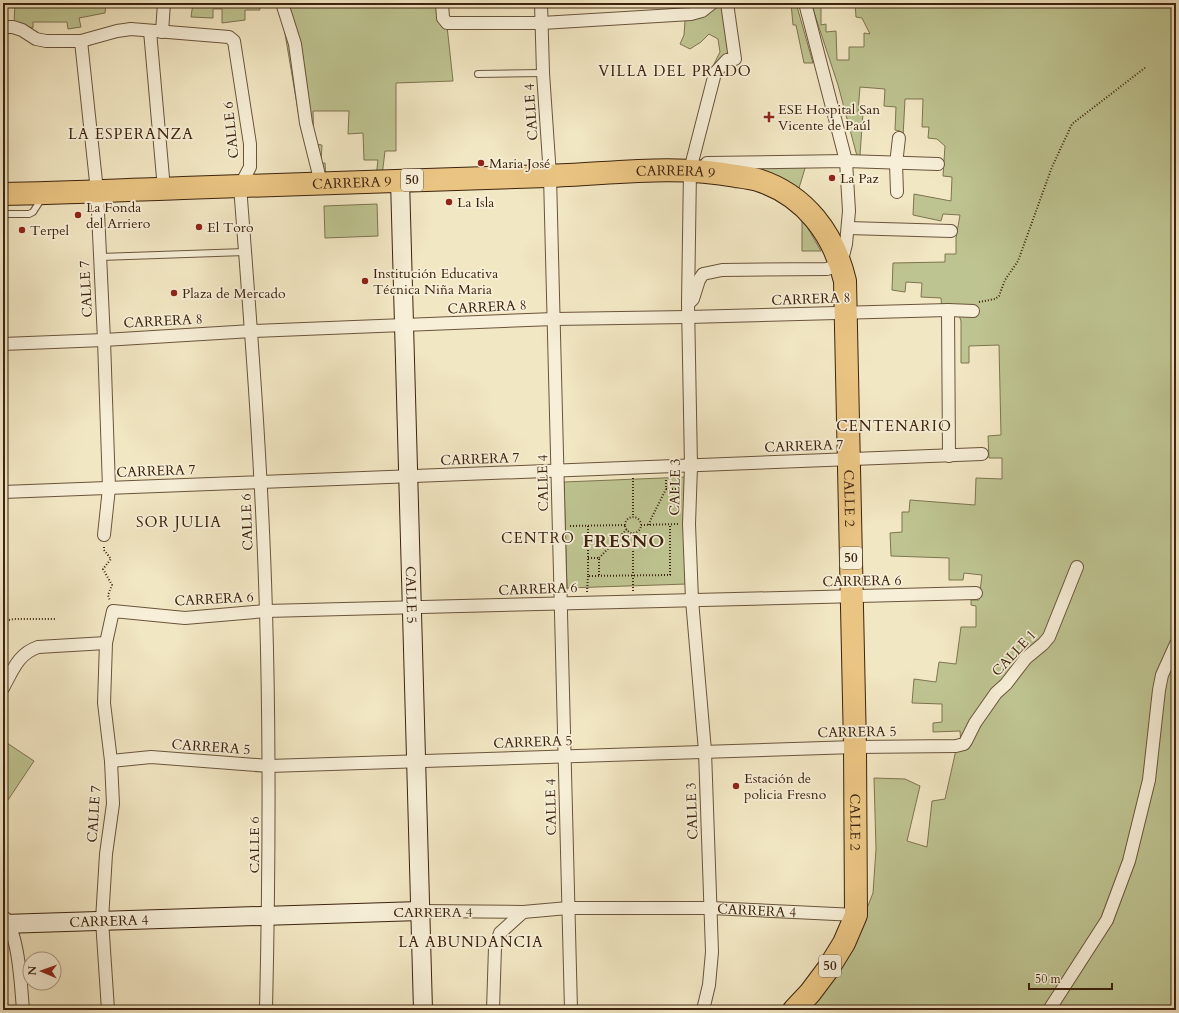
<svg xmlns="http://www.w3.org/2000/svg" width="1179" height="1013" font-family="Cardo,serif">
<rect width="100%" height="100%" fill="#f2e7c3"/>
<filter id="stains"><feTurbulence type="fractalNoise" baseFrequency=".005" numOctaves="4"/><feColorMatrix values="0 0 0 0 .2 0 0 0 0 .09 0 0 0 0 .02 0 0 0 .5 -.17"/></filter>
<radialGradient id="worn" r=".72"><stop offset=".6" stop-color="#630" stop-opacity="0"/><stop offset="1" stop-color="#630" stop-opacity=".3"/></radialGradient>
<path fill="#bec491" stroke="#7e7450" d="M15,3H106L105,13L79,18L81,27L68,29L67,22H33V28L14,24Z
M193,3H259L260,10H245V20L222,23V9H213V18L191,17Z
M278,3H440L441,26H447L453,81L396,83V151H385L382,176H376L378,160H364L363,133L348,134L349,111H313L314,144L322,145L321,163H325L326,179L301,128L282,16Z
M718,3H727L729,62L719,75L687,162L714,64L720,52L718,39L709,34L701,42L690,49L680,44L684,35L685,21C698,19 709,13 718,3Z
M791,3H796L813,63H804L796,25H793Z
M811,3H821V25L826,24V32L836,31L837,60H849V47H864V33L870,34L862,18L856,17L855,3H1176V1010H793L850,951L873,893L876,849L874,778L905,779L920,786L907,841L927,847L932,801L945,799L956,750L961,744L960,731L933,732V723L942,722V704L912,703L914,679L936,682L939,662L956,664L961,627H976V606L971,605V600H979L982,575L964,573L963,580H949V558L891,556L890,533L902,532V512H909L910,500L975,505L976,478L1002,479V458H989L988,436L1001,435L999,345L969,346V363H961V321L958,313L942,312L941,298L921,297L922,283L906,282L905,292L892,290L893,263L945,262V254H956V238L960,215L943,214L941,221L913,215L914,194L951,201L952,177L943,176L945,146L937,139L928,138L929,127H922L923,99H905L903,137L899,136L900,131L895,130L896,107L884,106L885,89L860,87L858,112L863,113L860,155L857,156L838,85Z
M694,165H806L799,188L748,174Z
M377,204L378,236L325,238L324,206Z
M802,218L821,251H802Z
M687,477V584L567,588L564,482Z
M7,743L34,761L6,803L3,801V750Z"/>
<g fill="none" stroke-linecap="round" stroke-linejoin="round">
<g stroke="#6a543b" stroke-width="8">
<path id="lane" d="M478,74L543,73
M3,214H29L33,212L42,198
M100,257L245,252"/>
</g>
<g stroke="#6a543b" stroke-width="14">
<g id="street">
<path d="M282,3L295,44L306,123L321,183"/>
<path d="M442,3L443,18L447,23H542L691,14L702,11L712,3"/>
<path d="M541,3L543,73L550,176L571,1010"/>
<path d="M3,27H13L22,30L36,39L46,41H81L117,31L131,29L229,37L234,41L250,144V167L240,186C251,328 262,470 266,612C270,745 269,877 266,1010"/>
<path d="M150,31L164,189"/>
<path d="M162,32L164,3"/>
<path d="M81,41L97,191L104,340L109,488L104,535"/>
<path d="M707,163L846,161L938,164"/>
<path d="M897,192L896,164L899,138"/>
<path d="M848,228L951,231"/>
<path d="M690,302L693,299L699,280L703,274L722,270L827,269L841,264L846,244L849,211L846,161L805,3"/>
<path d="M948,310L949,456"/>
<path d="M3,344L104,340L252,331L554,319L688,317L948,310L973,311"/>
<path d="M3,492L982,454"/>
<path d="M3,688C13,670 18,654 38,647L106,643"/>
<path d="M111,761L151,757L269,766L855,747L956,746L964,744L966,741L975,723L996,693L1006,684L1026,658L1043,644L1049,637L1077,567"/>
<path id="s1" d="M420,911L523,912L568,908H710L856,915"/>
<path d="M5,918C19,937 21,986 23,1010"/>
<path d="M108,1010L102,920L106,854L113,804L111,761L104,703L106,643L113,611L185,618L266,611L976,593"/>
<path d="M493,1010L495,947L500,933L523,912"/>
<path d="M703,1010L709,985L712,952L705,751L692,600L689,524L691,466L688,304L690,170L715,73L727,60L735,59L727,3"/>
<path d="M1049,1010L1107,920L1129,861L1149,780L1159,690L1162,675L1176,644"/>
</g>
</g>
<g stroke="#3d230e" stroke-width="20">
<g id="secondary">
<path id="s2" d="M400,180L423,1010"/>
<path id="s3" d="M3,924L420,911"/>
</g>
</g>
<g stroke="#3d230e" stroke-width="24">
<g id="highway">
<path id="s4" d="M3,194C63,193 123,190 183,188C304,184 426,180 547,176C610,174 674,164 736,176C743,177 751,178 758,180C805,195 834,234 845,281L855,747L856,915L844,943L828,969L810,993L794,1010"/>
</g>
</g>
<path stroke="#3d230e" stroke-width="2" stroke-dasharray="1 2" stroke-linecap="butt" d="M979,302L995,299L999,296L1005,280L1018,261L1052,167L1072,124L1146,67
M633,478V517
M666,489H678
M625 525a8 8 0 1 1 16 0a8 8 0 1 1-16 0Z
M641,525L678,524
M649,525L650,521L666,489V478
M570,526L625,525
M588,526V576L670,575V524
M633,533V592
M104,547V550L111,559L103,569L112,585L108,595L110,601
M588,558H599V576
M599,558L627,529
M587,592L588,576
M3,621L14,619H55"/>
<use href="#lane" stroke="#f7efd8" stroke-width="6"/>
<use href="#street" stroke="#f7efd8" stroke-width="12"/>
<use href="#secondary" stroke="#f7efd8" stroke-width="18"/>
<use href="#highway" stroke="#e9c482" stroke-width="22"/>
</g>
<g fill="#8f2418" stroke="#f7efd8" stroke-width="1.5">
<path d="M767 111h4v4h4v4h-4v4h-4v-4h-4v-4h4z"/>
<circle cx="481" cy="163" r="4"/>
<circle cx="832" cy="178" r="4"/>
<circle cx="449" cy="202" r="4"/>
<circle cx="78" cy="215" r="4"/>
<circle cx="199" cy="227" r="4"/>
<circle cx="22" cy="230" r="4"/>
<circle cx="365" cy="281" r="4"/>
<circle cx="174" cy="293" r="4"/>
<circle cx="736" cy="786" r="4"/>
</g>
<g text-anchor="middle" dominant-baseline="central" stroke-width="3.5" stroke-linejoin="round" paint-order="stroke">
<g fill="#f7efd8" stroke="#75604b" stroke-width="1">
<rect x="401" y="169" width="22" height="22" rx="3"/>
<rect x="840" y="547" width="22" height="22" rx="3"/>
<rect x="819" y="955" width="22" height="22" rx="3"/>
</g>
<g font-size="13" font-weight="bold" fill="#3d230e">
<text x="412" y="180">50</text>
<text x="851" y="558">50</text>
<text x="830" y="966">50</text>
</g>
<g font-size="14" fill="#3d230e" stroke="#f7efd8" text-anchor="start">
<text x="778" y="109">ESE Hospital San<tspan x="778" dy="16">Vicente de Paúl</tspan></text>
<text x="489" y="163">Maria José</text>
<text x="840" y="178">La Paz</text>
<text x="457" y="202">La Isla</text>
<text x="86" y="207">La Fonda<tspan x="86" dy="16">del Arriero</tspan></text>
<text x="207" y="227">El Toro</text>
<text x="30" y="230">Terpel</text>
<text x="373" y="273">Institución Educativa<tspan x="373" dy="16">Técnica Niña Maria</tspan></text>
<text x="182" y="293">Plaza de Mercado</text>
<text x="744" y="778">Estación de<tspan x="744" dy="16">policia Fresno</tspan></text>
</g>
<g font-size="14" fill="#3d230e" stroke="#f7efd8">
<text transform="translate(531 112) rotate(-94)">CALLE 4</text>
<text transform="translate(231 130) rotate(-96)">CALLE 6</text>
<text stroke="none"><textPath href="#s4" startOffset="673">CARRERA 9</textPath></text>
<text stroke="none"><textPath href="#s4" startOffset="349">CARRERA 9</textPath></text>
<text transform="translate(86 289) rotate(-93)">CALLE 7</text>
<text transform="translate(811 299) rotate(-2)">CARRERA 8</text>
<text transform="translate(487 307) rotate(-3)">CARRERA 8</text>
<text transform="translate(163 321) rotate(-3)">CARRERA 8</text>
<text transform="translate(804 446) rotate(-2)">CARRERA 7</text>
<text transform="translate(480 459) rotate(-2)">CARRERA 7</text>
<text transform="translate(156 471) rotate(-2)">CARRERA 7</text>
<text transform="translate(543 483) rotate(-91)">CALLE 4</text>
<text transform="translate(675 487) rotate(-89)">CALLE 3</text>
<text stroke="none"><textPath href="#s4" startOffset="1113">CALLE 2</textPath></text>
<text transform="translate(247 522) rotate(-92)">CALLE 6</text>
<text transform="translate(862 581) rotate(-1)">CARRERA 6</text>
<text transform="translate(538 589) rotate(-2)">CARRERA 6</text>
<text stroke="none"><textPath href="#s2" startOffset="415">CALLE 5</textPath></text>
<text transform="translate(214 599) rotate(-3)">CARRERA 6</text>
<text transform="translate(1014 653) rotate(-47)">CALLE 1</text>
<text transform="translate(857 732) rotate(-1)">CARRERA 5</text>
<text transform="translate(533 742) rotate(-2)">CARRERA 5</text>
<text transform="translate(211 747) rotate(4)">CARRERA 5</text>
<text transform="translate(551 807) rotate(-91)">CALLE 4</text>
<text transform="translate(692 811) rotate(-92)">CALLE 3</text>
<text transform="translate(94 814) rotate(-86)">CALLE 7</text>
<text stroke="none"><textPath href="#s4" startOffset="1437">CALLE 2</textPath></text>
<text transform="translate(254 845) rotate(-90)">CALLE 6</text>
<text stroke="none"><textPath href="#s1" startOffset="337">CARRERA 4</textPath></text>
<text x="433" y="912">CARRERA 4</text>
<text stroke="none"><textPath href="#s3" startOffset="106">CARRERA 4</textPath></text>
</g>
<g font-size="15" letter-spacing="1" fill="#3d230e" stroke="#f7efd8">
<text x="675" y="71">VILLA DEL PRADO</text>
<text x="131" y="134">LA ESPERANZA</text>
<text x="894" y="426">CENTENARIO</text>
<text x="179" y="522">SOR JULIA</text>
<text x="538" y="538">CENTRO</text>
<text x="471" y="942">LA ABUNDANCIA</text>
</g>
<g font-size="18" font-weight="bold" letter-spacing="1" fill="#3d230e" stroke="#f7efd8">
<text x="624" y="541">FRESNO</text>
</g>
</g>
<rect width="1179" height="1013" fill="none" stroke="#f2e7c3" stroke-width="16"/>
<rect x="4" y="4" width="1171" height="1005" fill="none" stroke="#3d230e" stroke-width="2"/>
<rect x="8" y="8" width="1163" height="997" fill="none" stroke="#3d230e"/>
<g transform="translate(42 971) rotate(272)"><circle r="19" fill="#f7efd8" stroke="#ad9d87"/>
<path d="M0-3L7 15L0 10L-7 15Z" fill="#8f2418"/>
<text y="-6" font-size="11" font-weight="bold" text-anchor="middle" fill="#3d230e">N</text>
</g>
<path d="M1029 983v6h83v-6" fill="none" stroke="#3d230e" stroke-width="2"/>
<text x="1035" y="983" font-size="12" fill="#3d230e" stroke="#f7efd8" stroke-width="3" paint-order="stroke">50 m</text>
<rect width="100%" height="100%" filter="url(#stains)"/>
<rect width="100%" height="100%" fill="url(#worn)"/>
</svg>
